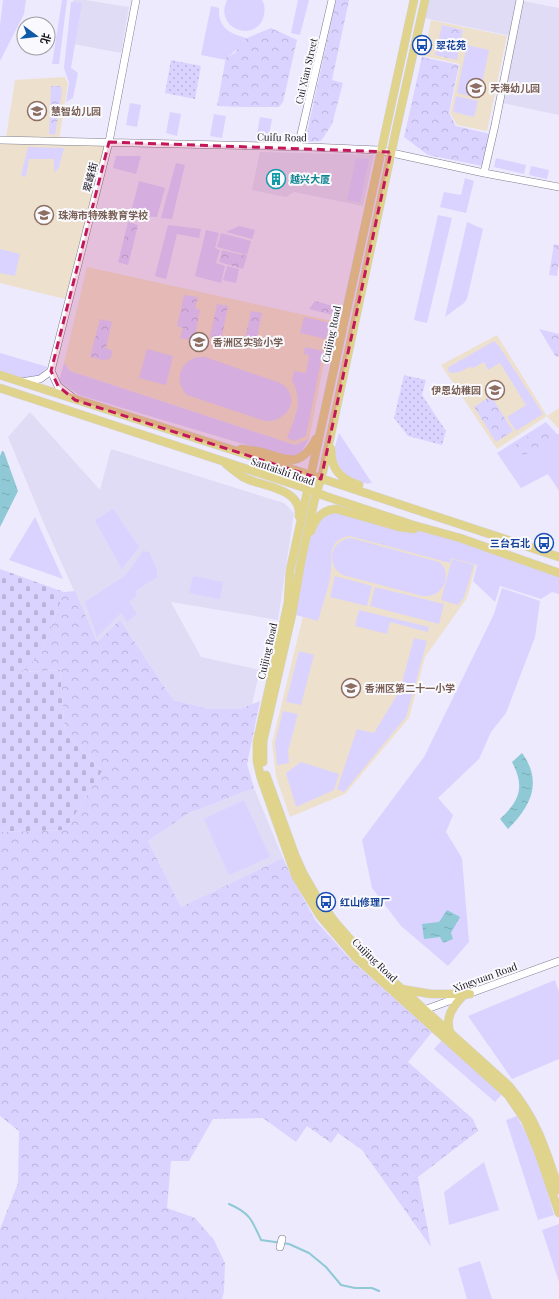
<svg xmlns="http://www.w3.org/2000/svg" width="559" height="1299" font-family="'Playfair Display','Noto Sans SC',serif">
<defs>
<pattern id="forest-crowns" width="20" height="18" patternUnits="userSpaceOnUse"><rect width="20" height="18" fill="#dad3ff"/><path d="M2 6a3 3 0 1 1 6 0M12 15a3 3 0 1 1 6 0" fill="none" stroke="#bab4da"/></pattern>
<pattern id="cemetery-stones" width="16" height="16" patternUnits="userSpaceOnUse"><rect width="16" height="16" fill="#dad3ff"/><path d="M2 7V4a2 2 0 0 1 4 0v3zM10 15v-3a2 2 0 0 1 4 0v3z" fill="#bab4da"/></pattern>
<pattern id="garden-dots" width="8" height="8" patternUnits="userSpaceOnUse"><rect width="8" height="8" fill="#dad3ff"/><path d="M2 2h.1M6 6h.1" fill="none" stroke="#bab4da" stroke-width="1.8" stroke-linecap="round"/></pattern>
<pattern id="water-ripples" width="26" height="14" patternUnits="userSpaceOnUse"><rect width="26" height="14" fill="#8ec9d5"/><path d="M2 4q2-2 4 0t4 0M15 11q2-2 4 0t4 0" fill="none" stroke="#7aacb6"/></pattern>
</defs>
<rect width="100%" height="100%" fill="#edeafd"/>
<path fill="#e0dcf6" d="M73,0H85L129,7L121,53L68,43Z
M428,0H518L559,8V115L498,102L511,36L424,18Z
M260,152L374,155L363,206L294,192L286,197L252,190Z
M30,412L100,490L111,449L284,503L294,513L278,620L171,602L201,657L260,670L252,704L240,709H209L173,700L120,620L97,642L45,526L8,437Z
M254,788L283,858L181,907L148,841L189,813Z"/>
<path fill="#ede1cd" d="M431,20L507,36L487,131L457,125L450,113L460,64L424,56Z
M65,77L68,84L59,140L6,138L15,80Z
M0,143L105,146L65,299L0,283Z
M87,267L332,321L309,439L295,445L70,371L64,363Z
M497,335L547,416L559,408V429L547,416L497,449L441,365Z
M341,526L477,562L467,598L425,657L409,718L345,794L290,817L276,777L272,743L319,551Z"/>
<path fill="#dad3ff" d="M3,0H26L24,14L0,61V25Z
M62,0H67L59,64H52Z
M227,0H262C265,5 265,10 264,15C258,44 213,30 227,0Z
M298,0H309L300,35L291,33Z
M71,2L82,3L71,68L78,73L73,98L66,102L69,83L64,68Z
M211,6L219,8C218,28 230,34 247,38C238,45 237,52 226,57V60L201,55Z
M467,45L489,50L479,98L457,93Z
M456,96L478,101L474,117L453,112Z
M130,103L141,105L137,127L126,125Z
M170,112L181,114L177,136L166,133Z
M214,114L226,116L222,138L210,136Z
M260,117L272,119L268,141L256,139Z
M28,147L64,148L59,167L54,173V159H29L26,177L21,175Z
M116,156H141L136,174L113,168Z
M496,158L526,165L524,174L494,167Z
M356,159H369L360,202L347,200Z
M176,163L185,165L172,219L161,218Z
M531,166L549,170L547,179L529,175Z
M465,178L474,181L466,213L440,207L444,192L461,195Z
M139,181L165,188L157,217L130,216Z
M438,215L452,218L427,323L414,320Z
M467,222L483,229L467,299L464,303L445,317Z
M168,225L201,229L199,238L177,234L166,279L155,276Z
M239,226L255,230L252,239L226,232Z
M206,230L219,233L215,248L220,250L216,263L225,266L221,283L195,276Z
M221,233L251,241L247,255L217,247Z
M0,249L20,254L15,276L0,273Z
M227,266L239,269L236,283L223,280Z
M304,317L330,323L326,339L300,333Z
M494,341L499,346L543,414L516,431L507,417L526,405L500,363L488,370L484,362L473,368L470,367C463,370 459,373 450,373L447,368Z
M305,347L323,351L306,436L294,441L287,438C295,417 304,403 292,380L294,371L306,373L309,355L304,354Z
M147,349L173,356L166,385L139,378Z
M0,353L48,367L38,376L21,379L0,372Z
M198,357H205L280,383C302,396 289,422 265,421L187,395C173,381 180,361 198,357Z
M64,363L70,371L295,445L309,439L301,453L287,457L79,395L59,381Z
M546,422L557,434H559V491L548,474L521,488L497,453Z
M339,433L372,483C357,486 337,474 334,457C333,450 337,440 339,433Z
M113,509L139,547L122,569L95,520Z
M329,510L432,530L559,573V594L552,592L541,599L500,586L495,602L473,581L477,565L451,558L450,563L350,536C344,537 337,539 334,545C329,554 332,563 331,572C329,588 322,605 318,621L292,614L311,532Z
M35,517L63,579L9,560Z
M351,538L439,562C450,569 447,588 435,594C431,596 427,596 422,596L343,575C325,565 330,540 351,538Z
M143,551L149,552L157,570V577L135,591L137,596L129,602L137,614L127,622L121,613L97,637L85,602L126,575Z
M452,559L474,565L464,597L458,605L441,600Z
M193,576L223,582L220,599L189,593Z
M335,576L372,586L367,606L330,597Z
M375,587L444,604L439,624L370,606Z
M502,588L540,601L535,637L506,713L491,732L479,759L438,798L453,815L446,832L462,858L469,942L448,966L401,926L372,888L362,840L424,757L494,614Z
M359,610L429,627L428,632L390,622L387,634L355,626Z
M414,638L427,641L406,717L344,792L337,789L357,729L374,733L400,690Z
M299,651L314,655L301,705L286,702Z
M283,711L298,714L288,751L289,763L277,765L275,743Z
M301,762L339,774L334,790L296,807L286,773Z
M244,800L270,857L229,875L204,819Z
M555,980L559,992V1059L512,1079L468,1016Z
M442,1040L503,1093L495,1102L434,1049Z
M517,1116L536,1154L554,1215L538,1220L506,1120Z
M484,1162L499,1210L449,1225L444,1192Z
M559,1224V1282L542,1230Z
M480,1261L492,1299H467L458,1268Z"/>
<path fill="url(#forest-crowns)" d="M336,0H349L332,80L343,83L332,124L321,141L305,142Z
M442,25L463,30L457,60L435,55Z
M271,28L297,40L283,102L279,107H241L217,106L226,57L235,53L240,44L247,38Z
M422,57L459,65L449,113L456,126L490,134L483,166L428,155L404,137Z
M51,86H61L62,92L55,135L49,134Z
M128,222L138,225L128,265L118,262Z
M554,244L559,245V261L557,276L549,275Z
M222,250L247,256L243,269L219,262Z
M184,295L198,297L195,308L200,310L194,341L180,338L183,328L177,326Z
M315,301L333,306V315L309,309Z
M217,304L228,306L221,340L210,337Z
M251,311L262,313L255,347L244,345Z
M100,319L112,322L106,348L113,351L110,359L103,360L90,357Z
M539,329L559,334V356L556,357Z
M491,396L513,431L496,442L474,407Z
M544,426L551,439L525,455L504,452Z
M75,591L97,642L120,620L173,700L209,709H240L260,701L247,764L254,788L189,813L148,841L181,907L283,858L292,878L316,921L351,960L432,1032L408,1062L473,1119L478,1131L418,1177L431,1247L362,1150L338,1133L331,1143L307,1126L296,1142L263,1118L213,1119L189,1161H171L167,1208L195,1218L214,1240L225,1263L224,1291L222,1299H0V1229L18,1183L19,1131L0,1116V832L65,830L102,771L65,733L60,670L20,672L41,654L64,592Z"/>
<path fill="url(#cemetery-stones)" d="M0,569L64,592L41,654L21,672L60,670L65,733L102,771L65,830L0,832Z"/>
<path fill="url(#garden-dots)" d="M171,60L201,66L195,99L165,93Z
M404,375L426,380L422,395L446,431L442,445L408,436L394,418Z"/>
<path fill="url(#water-ripples)" d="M2,451L4,452L18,491L0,527V456Z
M522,753C543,782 531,806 508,829L500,819C520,800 525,787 512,762Z
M447,910L460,917L451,933L453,939L443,943L440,937L424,939L422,924L439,922Z"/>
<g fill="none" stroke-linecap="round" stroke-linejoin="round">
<path stroke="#8ec9d5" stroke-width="2" d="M229,1204C250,1213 252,1220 261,1240L289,1244L309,1253L326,1267L341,1285L355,1288H372L379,1291"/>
<g stroke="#7f7d8e" stroke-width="8">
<path id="minor" d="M0,140L310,147L378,150L484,173L559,187
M298,147L332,0
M484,173L495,125L520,0
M51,371L58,386L72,397
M21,382L40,379L51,371L109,142L136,0
M421,1013L424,1010L559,961
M280,1247L282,1239"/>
</g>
<g stroke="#d5d4d6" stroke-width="9">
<path id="major" d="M414,0L290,571L288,603L257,742V761L261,778L296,877L320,916L356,958L508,1095L525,1120L538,1151L559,1213
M0,375L329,481L559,557
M0,388L308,489L325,496L413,525L460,538L559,573
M241,449C246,450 251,450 256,451C284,456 298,473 316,439
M331,449C331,469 340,479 359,485
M226,464C231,468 237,473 243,477C261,487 302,487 299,516
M311,531C316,518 322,510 336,509L399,527L414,529
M263,762V741L292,614L301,562L314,502L323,471L395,135L425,0
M266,775L295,855L303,873L315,894L335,922L362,953L509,1086C537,1119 546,1150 559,1190
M401,989L431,994H470
M451,1034C444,1020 452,1007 462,997"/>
</g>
<use href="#minor" stroke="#fff" stroke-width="7"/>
<use href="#major" stroke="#e0d38c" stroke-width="8"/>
</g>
<path fill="#c2185b" fill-opacity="0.2" stroke="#c2185b" stroke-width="3" stroke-dasharray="8 5" stroke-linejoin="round" d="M109,142L391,152L321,479L75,400L58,386L51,371Z"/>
<defs>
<g id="bus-ring" transform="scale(1)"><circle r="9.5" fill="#faf9fd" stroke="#1a4fb4" stroke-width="1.5"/><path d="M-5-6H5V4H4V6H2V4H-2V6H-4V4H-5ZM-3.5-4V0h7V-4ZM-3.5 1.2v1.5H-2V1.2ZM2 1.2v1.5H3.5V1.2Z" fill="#1a4fb4"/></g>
<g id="school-ring" transform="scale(1)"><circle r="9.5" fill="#faf9fd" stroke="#8d6e63" stroke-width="1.5"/><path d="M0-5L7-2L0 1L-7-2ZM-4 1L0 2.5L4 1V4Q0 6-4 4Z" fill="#8d6e63"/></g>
<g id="building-ring" transform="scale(1)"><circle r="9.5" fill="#faf9fd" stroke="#0f9aa8" stroke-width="1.5"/><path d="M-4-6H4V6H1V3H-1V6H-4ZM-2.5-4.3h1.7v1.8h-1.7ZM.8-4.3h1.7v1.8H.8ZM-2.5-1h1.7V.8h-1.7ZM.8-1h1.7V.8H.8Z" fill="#0f9aa8"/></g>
</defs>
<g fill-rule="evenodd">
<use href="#bus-ring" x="422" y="45"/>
<use href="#school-ring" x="476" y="88"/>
<use href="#school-ring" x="37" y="111"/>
<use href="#building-ring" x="276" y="179"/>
<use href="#school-ring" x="44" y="215"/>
<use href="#school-ring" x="199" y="342"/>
<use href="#school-ring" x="495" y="390"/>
<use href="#bus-ring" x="544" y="543"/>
<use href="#school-ring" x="351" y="688"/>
<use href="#bus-ring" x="326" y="902"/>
</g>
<g text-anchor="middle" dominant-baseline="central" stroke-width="4" stroke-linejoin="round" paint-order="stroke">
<g font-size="10" font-weight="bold" fill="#164399" stroke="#faf9fd" text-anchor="start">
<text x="436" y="45">翠花苑</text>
<text x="530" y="543" text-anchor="end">三台石北</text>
<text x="340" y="902">红山修理厂</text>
</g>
<g font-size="10" fill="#141219" stroke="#faf9fd">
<text transform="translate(306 71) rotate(-77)">Cui Xian Street</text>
<text transform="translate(282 137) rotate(1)">Cuifu Road</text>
<text transform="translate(90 177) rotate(-76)">翠峰街</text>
<text transform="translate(331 334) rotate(-78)">Cuijing Road</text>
<text transform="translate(283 471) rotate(19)">Santaishi Road</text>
<text transform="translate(267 651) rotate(-77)">Cuijing Road</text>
<text transform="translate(375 960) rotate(44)">Cuijing Road</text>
<text transform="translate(485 977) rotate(-20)">Xingyuan Road</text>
</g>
<g font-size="10" font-weight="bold" fill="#785e54" stroke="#faf9fd" text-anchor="start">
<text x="490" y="88">天海幼儿园</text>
<text x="51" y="111">慧智幼儿园</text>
<text x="58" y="215">珠海市特殊教育学校</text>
<text x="213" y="342">香洲区实验小学</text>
<text x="481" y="390" text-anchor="end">伊恩幼稚园</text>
<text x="365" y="688">香洲区第二十一小学</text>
</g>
<g font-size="10" font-weight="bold" fill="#0d838f" stroke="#faf9fd" text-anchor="start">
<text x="290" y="179">越兴大厦</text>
</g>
</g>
<g transform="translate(36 36) rotate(105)"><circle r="19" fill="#faf9fd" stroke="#9e9da2"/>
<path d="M0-3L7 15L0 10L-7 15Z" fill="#0e59a8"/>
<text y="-6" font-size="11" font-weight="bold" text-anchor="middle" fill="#141219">北</text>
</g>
</svg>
